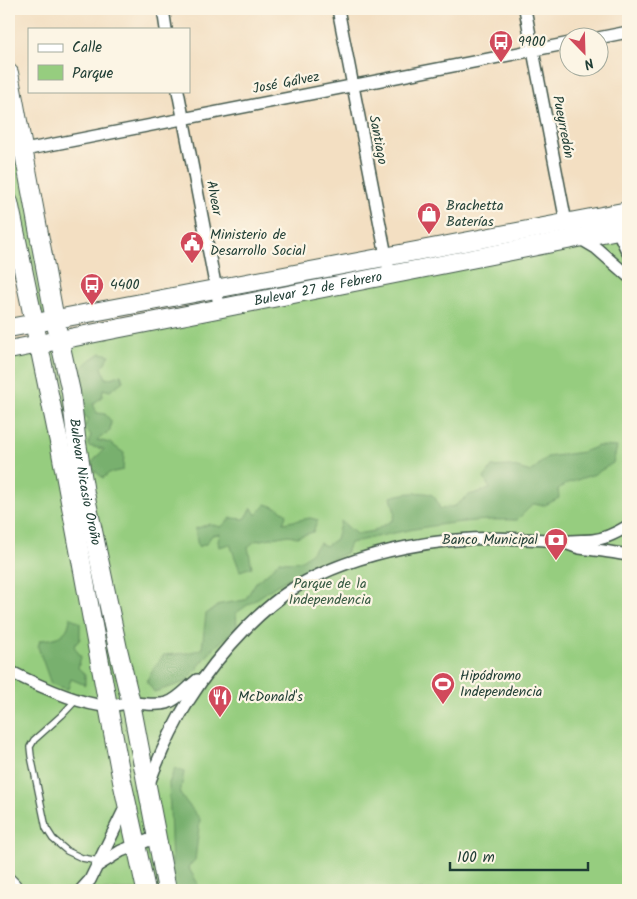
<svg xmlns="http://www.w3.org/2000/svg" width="637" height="899" font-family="Kalam,sans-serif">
<rect width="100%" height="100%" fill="#fcf5e5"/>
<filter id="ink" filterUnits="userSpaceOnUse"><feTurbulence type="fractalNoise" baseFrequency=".02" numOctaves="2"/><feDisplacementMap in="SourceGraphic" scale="10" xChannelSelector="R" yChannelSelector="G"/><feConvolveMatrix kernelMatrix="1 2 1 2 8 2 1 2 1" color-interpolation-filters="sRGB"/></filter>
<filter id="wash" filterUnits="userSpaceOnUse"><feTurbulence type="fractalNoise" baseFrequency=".0096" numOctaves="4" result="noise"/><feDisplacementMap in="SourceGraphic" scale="20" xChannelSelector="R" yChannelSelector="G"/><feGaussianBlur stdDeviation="1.12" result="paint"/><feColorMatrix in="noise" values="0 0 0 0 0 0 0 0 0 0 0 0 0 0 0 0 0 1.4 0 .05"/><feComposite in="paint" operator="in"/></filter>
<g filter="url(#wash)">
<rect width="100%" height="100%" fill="#f3dfc2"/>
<path fill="#96cd7f" stroke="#5a855a" d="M9,73L55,320L34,323L9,202Z
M628,228V890H9V350Z"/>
<path fill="#78b06e" stroke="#4c7651" d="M101,353L110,355L102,367L106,379L121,375L123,381L110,391L103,389L102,397L93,404L97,413L105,414L111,421L110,431L97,440L110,443L124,453L123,470L109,473L103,478L89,466L104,449L88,446L91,435L84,427L89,419L79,412C77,398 81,390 77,376L86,363Z
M598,446L617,447L613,463L595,474L568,483L558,489L559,498L545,505L533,504L517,520C460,518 405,530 350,543L346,553L293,576L277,585L236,613L237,627L212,650L186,682L154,692L147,681L155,666L164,655L188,653L202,649L206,614L221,604L245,600L256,582L270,571L279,561C302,564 305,560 319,543L326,546L336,539L341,521L356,534L374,531L393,520L395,513L391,497C399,494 424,490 432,495C436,497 438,504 440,509L455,506L469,495L490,489L484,478L492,467L510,466L531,472L547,457L583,452Z
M266,504L278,508L287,514L283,523L310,518L318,520L313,532L297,537L289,535L255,541L248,547L252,567L240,571L230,544L219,547L218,541L220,534L212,535L206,544L198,547L195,529L209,524L221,527L231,518L245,519L252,508L256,515Z
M70,617L80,623V639L74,646L81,657L78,668L85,674V685L71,679L68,689L51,684L38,647L40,640C56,639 69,636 70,617Z
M175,768L184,772L180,794L200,819L195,860L188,867L197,882L198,890H173L169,783Z"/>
</g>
<g filter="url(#ink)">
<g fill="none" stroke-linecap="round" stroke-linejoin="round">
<g stroke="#3f5549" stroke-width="8">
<path id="lane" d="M77,699L62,715L34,740L30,747L31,756L46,828L53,839L67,851L82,858L99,861
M9,875L17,883L20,890"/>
</g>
<g stroke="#3f5549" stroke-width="14">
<path id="street" d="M163,9L166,29
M338,9L390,276
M525,9L566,222L579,238L596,248L628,276
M598,38L628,32
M178,91L220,310
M9,153L570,43
M615,225L628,253
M564,542C574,540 583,541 593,540C605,539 618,532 628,526
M9,671C35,684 77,704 106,706C115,706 124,703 132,703C144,703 156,706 167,703C179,699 188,687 197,680
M148,786C171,723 200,675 247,627C261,613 277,599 294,588C360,549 447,535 524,539C536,539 549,540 561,542C568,543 573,547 580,548C596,550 612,552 628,555
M97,866L121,851L157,837
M81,890L90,880L127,804"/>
</g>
<g stroke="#3f5549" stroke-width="20">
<g id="primary">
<path id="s1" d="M9,73L55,320L71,392L76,437L85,493L118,649L131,703L167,890"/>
<path d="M9,202L59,442L122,781L146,890"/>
<path d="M9,328L628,211"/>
<path id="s2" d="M9,350L628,228"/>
</g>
</g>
<use href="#lane" stroke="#fff" stroke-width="5.5"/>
<use href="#street" stroke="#fff" stroke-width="11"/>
<use href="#primary" stroke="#fff" stroke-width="18"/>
</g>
</g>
<defs>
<g id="bus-pin" transform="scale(1.25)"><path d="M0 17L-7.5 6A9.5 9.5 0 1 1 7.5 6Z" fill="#d1495b" stroke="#fcf5e5"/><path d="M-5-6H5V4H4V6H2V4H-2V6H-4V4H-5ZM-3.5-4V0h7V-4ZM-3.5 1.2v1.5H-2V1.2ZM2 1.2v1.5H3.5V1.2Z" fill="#fff"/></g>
<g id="shop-pin" transform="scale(1.25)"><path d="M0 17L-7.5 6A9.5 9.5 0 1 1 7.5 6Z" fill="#d1495b" stroke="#fcf5e5"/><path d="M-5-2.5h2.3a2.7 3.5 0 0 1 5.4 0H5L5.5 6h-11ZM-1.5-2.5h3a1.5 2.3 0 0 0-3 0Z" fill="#fff"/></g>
<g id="civic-pin" transform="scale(1.25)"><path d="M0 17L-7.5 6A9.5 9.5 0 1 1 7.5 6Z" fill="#d1495b" stroke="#fcf5e5"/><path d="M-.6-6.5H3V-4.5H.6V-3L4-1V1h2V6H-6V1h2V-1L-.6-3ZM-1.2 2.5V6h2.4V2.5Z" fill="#fff"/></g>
<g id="bank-pin" transform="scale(1.25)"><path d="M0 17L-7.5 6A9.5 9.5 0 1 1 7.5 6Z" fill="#d1495b" stroke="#fcf5e5"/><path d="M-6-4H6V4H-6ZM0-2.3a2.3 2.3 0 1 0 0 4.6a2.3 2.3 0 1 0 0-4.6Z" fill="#fff"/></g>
<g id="stadium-pin" transform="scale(1.25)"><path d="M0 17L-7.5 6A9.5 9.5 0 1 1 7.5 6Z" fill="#d1495b" stroke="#fcf5e5"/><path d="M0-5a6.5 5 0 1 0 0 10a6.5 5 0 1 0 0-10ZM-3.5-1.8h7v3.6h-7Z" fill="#fff"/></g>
<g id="restaurant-pin" transform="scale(1.25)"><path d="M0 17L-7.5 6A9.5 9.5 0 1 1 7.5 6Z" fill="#d1495b" stroke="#fcf5e5"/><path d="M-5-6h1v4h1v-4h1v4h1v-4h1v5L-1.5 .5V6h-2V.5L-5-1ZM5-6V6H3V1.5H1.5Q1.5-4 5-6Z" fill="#fff"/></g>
</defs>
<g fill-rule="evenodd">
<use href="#bus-pin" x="501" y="42"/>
<use href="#shop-pin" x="429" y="214"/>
<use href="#civic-pin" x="192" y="243"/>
<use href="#bus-pin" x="92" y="285"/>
<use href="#bank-pin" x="556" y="540"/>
<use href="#stadium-pin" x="443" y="684"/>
<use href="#restaurant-pin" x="220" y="697"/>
</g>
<g text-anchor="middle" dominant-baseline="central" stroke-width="4.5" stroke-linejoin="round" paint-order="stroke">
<g font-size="14" fill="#1f3d34" stroke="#fcf5e5" text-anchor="start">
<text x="518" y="42">9900</text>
<text x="446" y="206">Brachetta<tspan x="446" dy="16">Baterías</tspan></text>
<text x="210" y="235">Ministerio de<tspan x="210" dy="16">Desarrollo Social</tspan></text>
<text x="110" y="285">4400</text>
<text x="538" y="540" text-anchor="end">Banco Municipal</text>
<text x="460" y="676">Hipódromo<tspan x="460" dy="16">Independencia</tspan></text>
<text x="238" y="697">McDonald's</text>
</g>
<g font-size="14" fill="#1f3d34" stroke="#fcf5e5">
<text transform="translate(286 83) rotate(-11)">José Gálvez</text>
<text transform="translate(563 127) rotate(79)">Pueyrredón</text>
<text transform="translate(378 140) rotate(79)">Santiago</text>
<text transform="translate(214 198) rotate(79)">Alvear</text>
<text stroke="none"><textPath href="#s2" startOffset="315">Bulevar 27 de Febrero</textPath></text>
<text stroke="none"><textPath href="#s1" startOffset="416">Bulevar Nicasio Oroño</textPath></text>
</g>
<g font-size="14" fill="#375a43" stroke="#fcf5e5">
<text x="330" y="584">Parque de la<tspan x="330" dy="16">Independencia</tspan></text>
</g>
</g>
<rect width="637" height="899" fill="none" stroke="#fcf5e5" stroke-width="30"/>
<rect x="28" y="28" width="162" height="65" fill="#fcf5e5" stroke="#a4ab9e"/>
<rect x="38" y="44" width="25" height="8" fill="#ffffff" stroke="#a4ab9e"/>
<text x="72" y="52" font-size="15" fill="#1f3d34">Calle</text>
<rect x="38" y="65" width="25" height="15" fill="#96cd7f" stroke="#a4ab9e"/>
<text x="72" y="78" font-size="15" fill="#1f3d34">Parque</text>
<g transform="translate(584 52) rotate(157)"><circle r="24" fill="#fcf5e5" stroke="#a4ab9e"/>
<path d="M0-4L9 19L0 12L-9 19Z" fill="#d1495b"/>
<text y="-8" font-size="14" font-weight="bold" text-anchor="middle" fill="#1f3d34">N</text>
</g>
<path d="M450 862v8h138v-8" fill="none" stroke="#1f3d34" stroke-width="2.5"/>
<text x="457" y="862" font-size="15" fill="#1f3d34" stroke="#fcf5e5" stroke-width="4" paint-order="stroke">100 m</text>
</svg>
